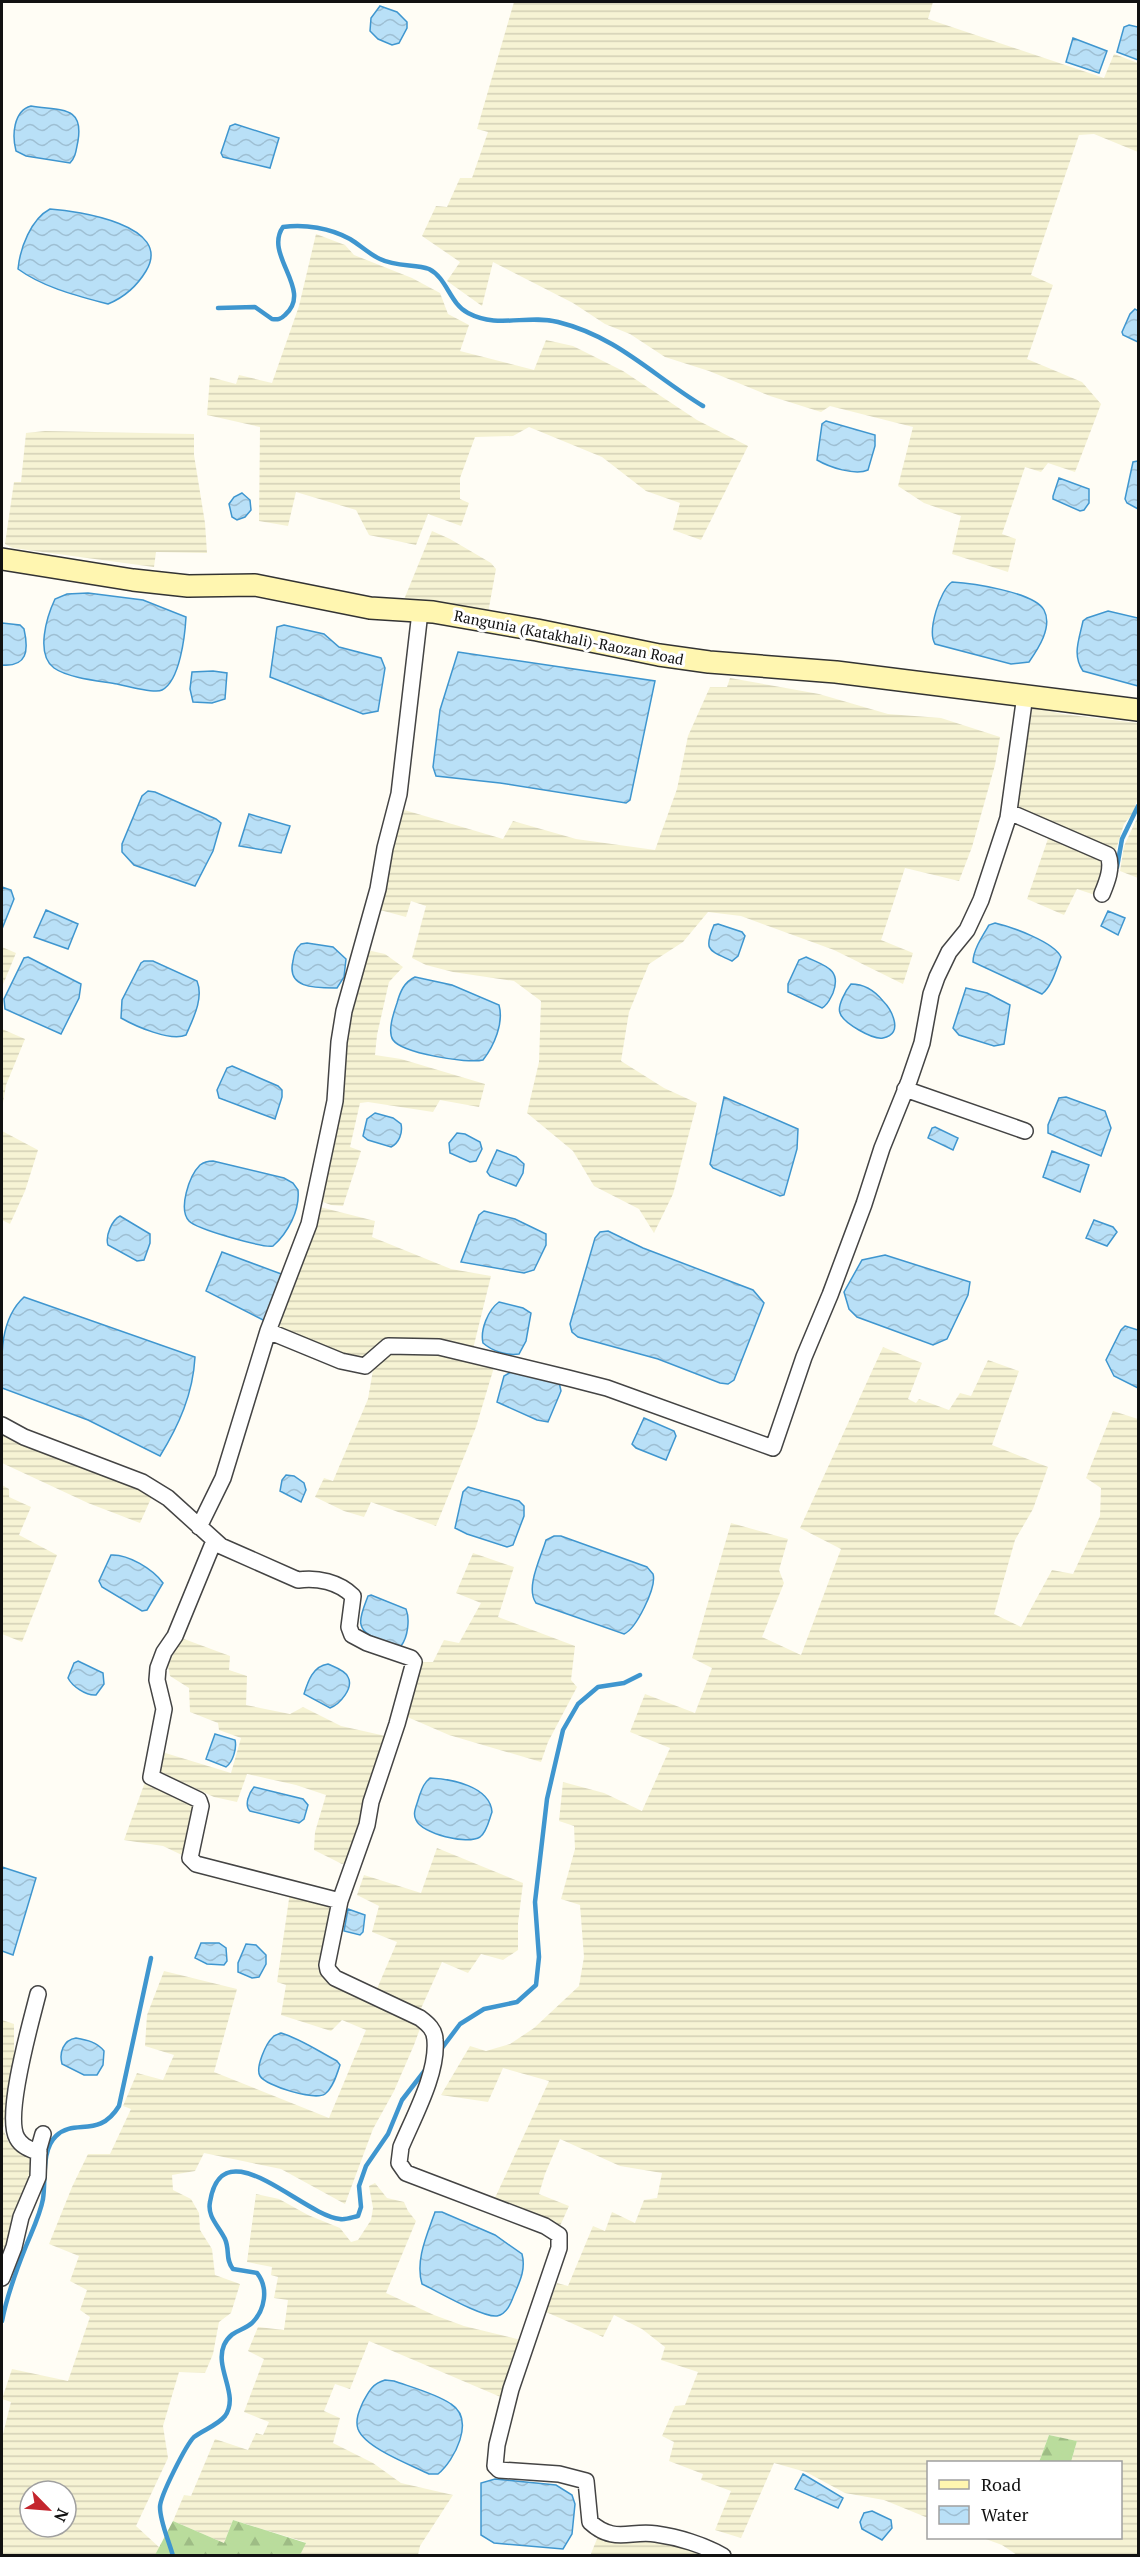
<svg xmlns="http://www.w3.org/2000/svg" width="1140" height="2557" font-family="'PT Serif',serif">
<defs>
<pattern id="farmland-rules" width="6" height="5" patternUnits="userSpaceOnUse" patternTransform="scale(1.5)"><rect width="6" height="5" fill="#f6f3d4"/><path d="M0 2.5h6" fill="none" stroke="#d2cfb5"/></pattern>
<pattern id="forest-firs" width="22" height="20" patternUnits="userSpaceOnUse" patternTransform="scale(1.5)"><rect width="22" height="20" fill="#b9dc9c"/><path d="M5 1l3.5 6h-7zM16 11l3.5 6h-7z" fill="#9ebc85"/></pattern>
<pattern id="water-waves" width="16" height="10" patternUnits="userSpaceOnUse" patternTransform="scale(1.5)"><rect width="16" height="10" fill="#b9e0f7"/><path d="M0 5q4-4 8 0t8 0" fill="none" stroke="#9ebfd3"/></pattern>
</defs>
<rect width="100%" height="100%" fill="#fffdf5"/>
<path fill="url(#farmland-rules)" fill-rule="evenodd" d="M514,2H933L928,19L1104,78L1114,54L1138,63V152L1094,134L1079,135L1031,275L1053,285L1027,359L1082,382L1101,404L1075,472L1048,463L1041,472L1025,467L1002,534L1016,539L1008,572L952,554L961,516L924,503L898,486L913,427L830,406L821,412L770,396L709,371L665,357L630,334L605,324L573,303L493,262L482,306L447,281L460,262L422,236L436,206L447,207L460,178H472L488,132L477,129Z
M316,234L345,245L354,255L412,278L440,293L448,314L469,325L460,351L534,370L546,340L573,346L623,371L697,420L748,446L701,540L673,530L680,503L646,491L602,457L529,427L513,436L475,437L460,478V499L469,503L461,526L428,514L416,545L369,535L356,510L296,492L288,526L259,521L260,427L207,415L210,377L236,384L239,375L272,383L299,306Z
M45,431L194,434V455L205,523L207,553L156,552L154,567L13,548L5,544L14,482H21L26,433Z
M432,531L450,539L491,563L496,569L488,613L403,602Z
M730,678L819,694L888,714L941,718L1000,737L995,765L972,847L959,881L905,868L881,940L913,953L903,984L834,950L741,916L708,912L683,942L649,964L629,1012L621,1061L664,1088L697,1103L673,1194L654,1233L639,1209L594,1186L573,1151L527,1113L539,1062L541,1001L514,981L453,972L426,965L412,958L426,906L411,901L406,917L380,910L401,809L503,839L513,821L576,839L655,850L677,789L688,736L710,687H727Z
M1030,706L1062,714L1138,723V797L1133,813L1124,824L1115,853L1013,809Z
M1138,816V878L1120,871L1124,846Z
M1050,833L1106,857L1098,896L1077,889L1064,915L1027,899Z
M2,947L16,953L2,987Z
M367,950L385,954L403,967L389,982L377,1035L375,1055L401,1059L485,1084L479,1107L440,1100L433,1112L368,1102L360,1103L350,1147L361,1151L343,1206L331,1205L318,1200L344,1033Z
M2,1029L25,1039L6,1085L2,1109Z
M2,1131L38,1150L25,1191L10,1224L2,1220Z
M320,1207L375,1221L372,1237L451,1269L491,1276L473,1349L386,1341L364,1362L275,1328Z
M883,1347L922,1363L908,1399L916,1403L919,1399L949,1410L960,1393L971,1396L988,1360L1019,1371L992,1445L1048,1467L1033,1509L1015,1540L994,1614L1021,1627L1052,1570L1073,1574L1100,1516L1101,1488L1086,1478L1113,1411L1138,1419V2555H1017L1002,2545L983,2538H1120V2462H1071L1077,2441L1049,2435L1039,2462H928V2518L884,2500L845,2493L806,2472L774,2463L741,2538L715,2530L731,2491L701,2480L703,2474L669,2461L674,2442L662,2436L675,2406L685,2405L698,2372L661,2360L665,2347L642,2329L614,2315L603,2337L546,2312L557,2283L568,2286L593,2226L605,2231L612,2212L635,2223L644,2200L657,2198L662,2173L620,2166L560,2139L545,2174L539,2194L569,2206L560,2226L494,2200L549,2081L503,2068L488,2102L441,2095L470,2046L486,2051L510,2044L534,2028L579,1986L584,1957L580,1905L561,1899L575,1849L574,1826L559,1821L563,1782L604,1793L642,1811L670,1748L630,1732L645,1694L695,1713L712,1668L692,1658L731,1523L788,1539L779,1570L784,1583L762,1637L801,1655L841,1549L800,1528Z
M405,1349L495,1364L476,1427L436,1526L371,1502L364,1517L344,1511L315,1497L324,1478L333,1481L368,1399L373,1370L384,1352Z
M2,1431L153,1494L140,1523L88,1503L2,1463Z
M2,1485L9,1489V1497L31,1507L19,1535L57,1555L22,1642L2,1634Z
M473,1553L514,1567L498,1617L575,1646L571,1680L577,1687L548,1742L541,1762L449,1735L405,1716L419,1662H433L444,1640L459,1643L481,1603L456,1593Z
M184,1639L230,1656L229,1670L247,1676L246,1705L290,1714L303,1707L341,1726L390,1737L349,1861L342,1864L314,1850L315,1832L326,1795L296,1785L247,1774L237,1802L214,1797L156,1770L162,1752L231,1773L241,1738L219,1730L218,1723L190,1712L189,1688L170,1676L168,1666L176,1648Z
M145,1782L195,1801L184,1856L163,1846L124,1840Z
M437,1848L523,1883L518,1923V1950L503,1960L481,1954L468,1973L442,1962L419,2013L376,1991L397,1942L372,1932L379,1906L357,1895L364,1875L421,1893Z
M290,1892L332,1903L324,1964L422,2023L414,2045L394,2091L373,2129L345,2204L281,2169L204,2153L195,2171L172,2175L173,2190L191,2199L199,2213L200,2230L212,2249L215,2275L240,2284L231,2313L219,2322L213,2354L205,2373L179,2372L163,2426L168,2458L136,2526L160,2548L155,2556H2V2438L11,2402L2,2399L12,2369L68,2381L90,2317L80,2310L87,2290L70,2281L79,2256L49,2244L72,2187L88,2154H110L131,2109L123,2106L137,2073L163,2080L174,2055L145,2046L147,2015L164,1971L237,1989L214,2072L329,2118L366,2030L342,2020L331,2031L281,2015L286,1985L277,1982ZM30,2491H66V2527H30Z
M2,2020L14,2024V2061L3,2129L9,2143L37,2157L2,2268Z
M375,2183L387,2198L404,2202L408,2211L416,2221L386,2293L434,2315L464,2326L521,2340L503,2398L369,2341L350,2389L335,2384L324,2411L340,2418L333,2443L373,2463L401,2483L453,2495L420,2546L418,2555H300L305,2542L233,2520L224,2543L173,2521L184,2495L191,2496L215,2439L248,2450L256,2433L263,2435L269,2422L244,2412L264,2359L248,2351L258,2327L284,2330L288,2300L274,2298L278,2277L271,2275L272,2267L247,2262L256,2194L279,2199L308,2215L340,2228L351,2242L358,2240L371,2220L373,2208L369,2186Z
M599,2534L649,2537L711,2556H590Z"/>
<path fill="url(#forest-firs)" d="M1049,2435L1077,2441L1071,2462H1039Z
M233,2520L306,2543L300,2555H155L173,2521L224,2543Z"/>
<path fill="url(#water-waves)" stroke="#3f96cf" stroke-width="1.5" d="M380,6L397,12L407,22V28L399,43L392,45L378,39L370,31L371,18Z
M1129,25L1138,27V60L1117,52L1124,27Z
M1073,38L1107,51L1099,73L1066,62Z
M31,106C60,111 84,105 78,141C76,150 76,157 70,163L26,156L16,151C12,136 13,111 31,106Z
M235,124L279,138L270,168L223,157L221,153L230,126Z
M50,209C78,211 174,225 146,271C137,286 125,297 108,304C78,296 44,288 18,269C20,248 31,219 50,209Z
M1135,309L1138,311V342L1123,335L1122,332L1130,314Z
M826,421L875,435V446L868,470C855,476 829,467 817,460L822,424Z
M1138,461V509L1127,503L1125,499L1133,462Z
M1059,478L1089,489V503L1084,510L1080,511L1053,499V496Z
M242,493L250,500L251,510L245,517L237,520L232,517L229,504L234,497Z
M952,582C971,583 1034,592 1044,610C1053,627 1038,649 1029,662L1011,664L935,644C927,631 940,590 952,582Z
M88,593L143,600L186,617C185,635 180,681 162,690C155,694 126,686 117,684C100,681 68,678 54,668C35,654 47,616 55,599L67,594Z
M1108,611L1138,618V686L1083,671C1072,655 1079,640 1083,621L1087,618Z
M2,623L20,625L24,629C29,651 27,667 2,665Z
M284,625L324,634L339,647L381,658L385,668L378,711L363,714L270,677L277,627Z
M458,652L655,681L630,800L626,803L500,783L436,776L433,767L440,710Z
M213,671L227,673L225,699L212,703L193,702L190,689L192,672Z
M148,791L155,792L216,819L221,823L213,851L195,886L134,865L122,852V844L142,796Z
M249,814L290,826L281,853L239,846Z
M2,887L11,890L14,899L2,929Z
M46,910L78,924L68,949L34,937Z
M1108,911L1125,918L1118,935L1101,926Z
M995,923C1012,927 1054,942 1061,957C1056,970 1052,986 1042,994L973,962C973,950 983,935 989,925Z
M718,924L742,932L745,936L738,956L732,961C709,950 703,951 714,925Z
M307,943L333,947L346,959L344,977L337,988C316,988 286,989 293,961C294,954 295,949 301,944Z
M28,957L81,984L79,998L61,1034L5,1009L4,999L24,958Z
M806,957C825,966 842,969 833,993C830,999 828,1005 822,1008L788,992V984L799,960Z
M144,961H153L197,981C204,998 193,1019 186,1035C171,1042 135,1026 121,1018L122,1000L141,963Z
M415,977L452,985L499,1005C504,1023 494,1046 483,1060C467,1064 402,1053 393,1040C387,1031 394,1012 397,1003C400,992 404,982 415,977Z
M851,984C864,984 875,991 883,1001C891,1009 905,1034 883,1038C873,1040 843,1023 840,1013C837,1006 846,990 851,984Z
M966,988L987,993L1010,1005L1004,1044L994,1046L959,1035L953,1028Z
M232,1066L278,1086L282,1090V1097L275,1119L219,1098L217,1090L227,1068Z
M724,1097L798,1129L797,1149L784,1195L780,1196L713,1168L710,1164Z
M1066,1097L1105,1111L1111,1128L1101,1156L1048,1133V1125L1059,1098Z
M375,1113L393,1118L401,1124C403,1133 399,1143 391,1147L368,1140L363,1136L367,1119Z
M935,1127L958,1138L953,1150L928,1138L932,1128Z
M457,1133L465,1134L480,1142L482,1149L476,1161L470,1162L450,1153L449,1143Z
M497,1150L516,1157L524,1164L523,1173L516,1186L490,1176L487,1172Z
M1052,1151L1089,1165L1080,1192L1043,1177Z
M213,1161L284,1178L293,1183L298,1190C300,1210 288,1233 273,1246C263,1248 196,1229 189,1221C178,1209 189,1176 200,1165C204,1162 208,1161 213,1161Z
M484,1211L515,1219L546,1234V1245L534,1270L524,1273L461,1262L479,1215Z
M120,1216L150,1234V1243L144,1260L137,1261L108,1245C105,1236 112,1220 120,1216Z
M1094,1220L1113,1227L1117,1232L1107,1246L1086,1238Z
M608,1231L643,1248L753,1290L764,1303L734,1380L728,1384L720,1383L658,1359L578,1337L572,1332L570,1324L595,1238L600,1232Z
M222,1252L284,1275L265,1321L206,1291Z
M885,1255L970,1282L968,1295L947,1339L933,1345L857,1317L849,1309L844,1292L862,1260Z
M24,1297L195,1357C193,1394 179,1425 160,1456L88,1420L2,1388C1,1355 0,1319 24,1297Z
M499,1302L523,1308L531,1313L526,1341L519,1354C507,1356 492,1351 483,1343C480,1330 488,1310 499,1302Z
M1125,1326L1138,1330V1388L1114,1376L1106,1360L1121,1330Z
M511,1372L559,1382L561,1391L548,1422L537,1420L497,1402L504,1376Z
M644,1418L674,1431L676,1436L666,1460L636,1448L632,1444Z
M286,1475L294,1476L304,1483L306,1490L301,1502L280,1491L282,1480Z
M468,1487L519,1501L524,1506V1516L513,1545L507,1547L467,1534L455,1528L463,1492Z
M554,1536H561L647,1567C648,1568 652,1573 653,1574C657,1587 636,1629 624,1634L536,1603C525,1588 541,1557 546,1540Z
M111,1555C128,1554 153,1569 163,1583L147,1610L142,1611L102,1587L99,1581Z
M371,1595L406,1609C410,1619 408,1637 401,1646C393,1645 386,1642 378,1639C353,1630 360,1617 368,1596Z
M78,1661L103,1673L104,1684L96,1695C86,1696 72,1686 68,1678L74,1663Z
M328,1664C334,1667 345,1670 348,1677C354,1688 340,1704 330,1708L304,1694C308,1681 313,1666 328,1664Z
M215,1734L235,1740C237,1748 233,1762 226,1767L206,1759Z
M430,1778C451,1779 490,1786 492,1812C489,1820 487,1832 480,1837C467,1845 422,1834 416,1820C412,1813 417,1805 419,1797C422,1789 423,1784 430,1778Z
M254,1787L303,1799L308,1805L304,1819L299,1823L250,1811C244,1805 249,1793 254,1787Z
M2,1867L36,1878L13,1955L2,1951Z
M348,1909L365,1915L363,1932L360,1935L344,1931Z
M201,1943H219L226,1948L227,1961L224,1965L207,1964L195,1958Z
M246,1944L256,1945L266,1955V1964L259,1977L252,1978L238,1972V1963Z
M281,2033C301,2039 318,2051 337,2061L340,2065C337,2074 333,2088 325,2094C315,2101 266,2086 260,2076C255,2068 266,2043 273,2037C274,2035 279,2034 281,2033Z
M76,2038C87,2040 97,2042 104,2051L103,2065L97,2075H84L62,2064C59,2053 63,2040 76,2038Z
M435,2212H442L495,2235L522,2254C526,2269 520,2281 514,2295C511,2303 507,2314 497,2316C483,2318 437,2291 422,2284C415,2260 427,2235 435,2212Z
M385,2380L394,2381C411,2387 437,2394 451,2404C476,2420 454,2461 438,2474H429C411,2465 365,2448 358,2429C355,2420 359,2411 363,2402C369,2391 372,2384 385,2380Z
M803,2474L843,2498L838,2508L795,2489Z
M495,2479L556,2485L572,2495L575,2504L572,2534L563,2549L494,2543L481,2535V2483Z
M872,2511L891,2520L892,2528L882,2540L862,2529L860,2522L864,2513Z"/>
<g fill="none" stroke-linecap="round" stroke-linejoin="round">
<path stroke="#3f96cf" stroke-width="4.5" d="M218,308L255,307L272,319C278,320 281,319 285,315C314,290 263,255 283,227C305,224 330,228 350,239C360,245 369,254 380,259C396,267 416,264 429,269C447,278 450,304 468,313C498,329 527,314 558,322C618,337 652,375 703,406
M1117,867L1122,839L1138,806
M439,2052L460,2024L484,2009L517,2002L536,1985L539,1957L535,1902L547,1799L563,1730L578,1704L598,1687L624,1683L640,1675
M2,2321C7,2295 16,2271 26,2246C32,2231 40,2215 43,2199C46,2180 41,2150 56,2136C75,2118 99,2139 119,2106L151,1958
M173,2556C169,2541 160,2522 160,2507C160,2496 186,2445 194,2437C203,2430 218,2425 225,2416C240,2395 214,2368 224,2345C232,2329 242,2332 252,2323C265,2310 269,2288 257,2273L233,2269C225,2259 230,2250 225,2239C219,2226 207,2217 210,2202C222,2126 302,2215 340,2219C346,2220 353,2217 358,2216L361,2207L359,2186L366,2166L388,2134L402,2100L426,2069"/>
<g stroke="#444" stroke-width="18">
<path id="street" d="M1009,812L1108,855C1113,867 1107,882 1102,894
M905,1089L1025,1131
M268,1331L341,1361L365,1366L388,1346L439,1347L568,1378L607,1388L773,1448L804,1357L830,1295L864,1204L882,1148L909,1081L922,1043L931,994L937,977L949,952L967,930L981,900L1008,818L1025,695
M2,1425L24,1437L142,1482L168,1498L221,1546L298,1580C317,1577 339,1582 353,1596L349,1627L352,1635L367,1643L411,1658L414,1662L397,1724L371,1802L367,1825L340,1901L327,1965L328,1970L335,1978L420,2018C428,2024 435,2030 435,2040C438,2073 414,2116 401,2147L399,2163L406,2173L545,2226L559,2235V2248L511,2389L497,2445L495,2466L499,2470L559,2474L586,2481L590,2522C614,2544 630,2530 656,2534C678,2537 704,2545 723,2556
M199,1527L223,1478L268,1331L309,1224L335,1101L339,1042L344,1011L378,889L385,848L399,794L420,612
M214,1541L175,1636L164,1652L158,1668L157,1680L164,1709L151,1777L199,1800L201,1806L190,1858L196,1864L340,1901
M38,1994C31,2022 4,2115 17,2138C22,2147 30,2149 39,2153
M2,2278L14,2247L21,2217L38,2177L39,2148L43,2134"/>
</g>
<g stroke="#333" stroke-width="24">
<path id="secondary" d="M2,559L133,580L188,586L255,585L370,608L433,612L537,630L659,655L709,662L836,672L1138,710"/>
</g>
<use href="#street" stroke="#fff" stroke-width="15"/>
<use href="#secondary" stroke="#fff6b0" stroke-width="21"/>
</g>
<g text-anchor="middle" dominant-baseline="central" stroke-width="6" stroke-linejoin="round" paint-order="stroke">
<g font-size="15" fill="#111" stroke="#fff">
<text transform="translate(569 637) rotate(11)">Rangunia (Katakhali)-Raozan Road</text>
</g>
</g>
<rect width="1140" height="2557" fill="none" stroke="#111111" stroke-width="6"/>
<rect x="927" y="2461" width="195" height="78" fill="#ffffff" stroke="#a0a0a0" stroke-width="1.5"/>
<rect x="939" y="2480" width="30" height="9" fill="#fff6b0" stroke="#a0a0a0" stroke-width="1.5"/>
<text x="981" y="2491" font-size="18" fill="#111111">Road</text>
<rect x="939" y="2506" width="30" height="18" fill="url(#water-waves)" stroke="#a0a0a0" stroke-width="1.5"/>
<text x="981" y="2521" font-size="18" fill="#111111">Water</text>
<g transform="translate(48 2509) rotate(115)"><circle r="28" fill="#ffffff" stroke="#a0a0a0" stroke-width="1.5"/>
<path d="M0-4.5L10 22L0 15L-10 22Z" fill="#c4262e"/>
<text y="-9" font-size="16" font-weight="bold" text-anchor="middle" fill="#111111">N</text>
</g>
</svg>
